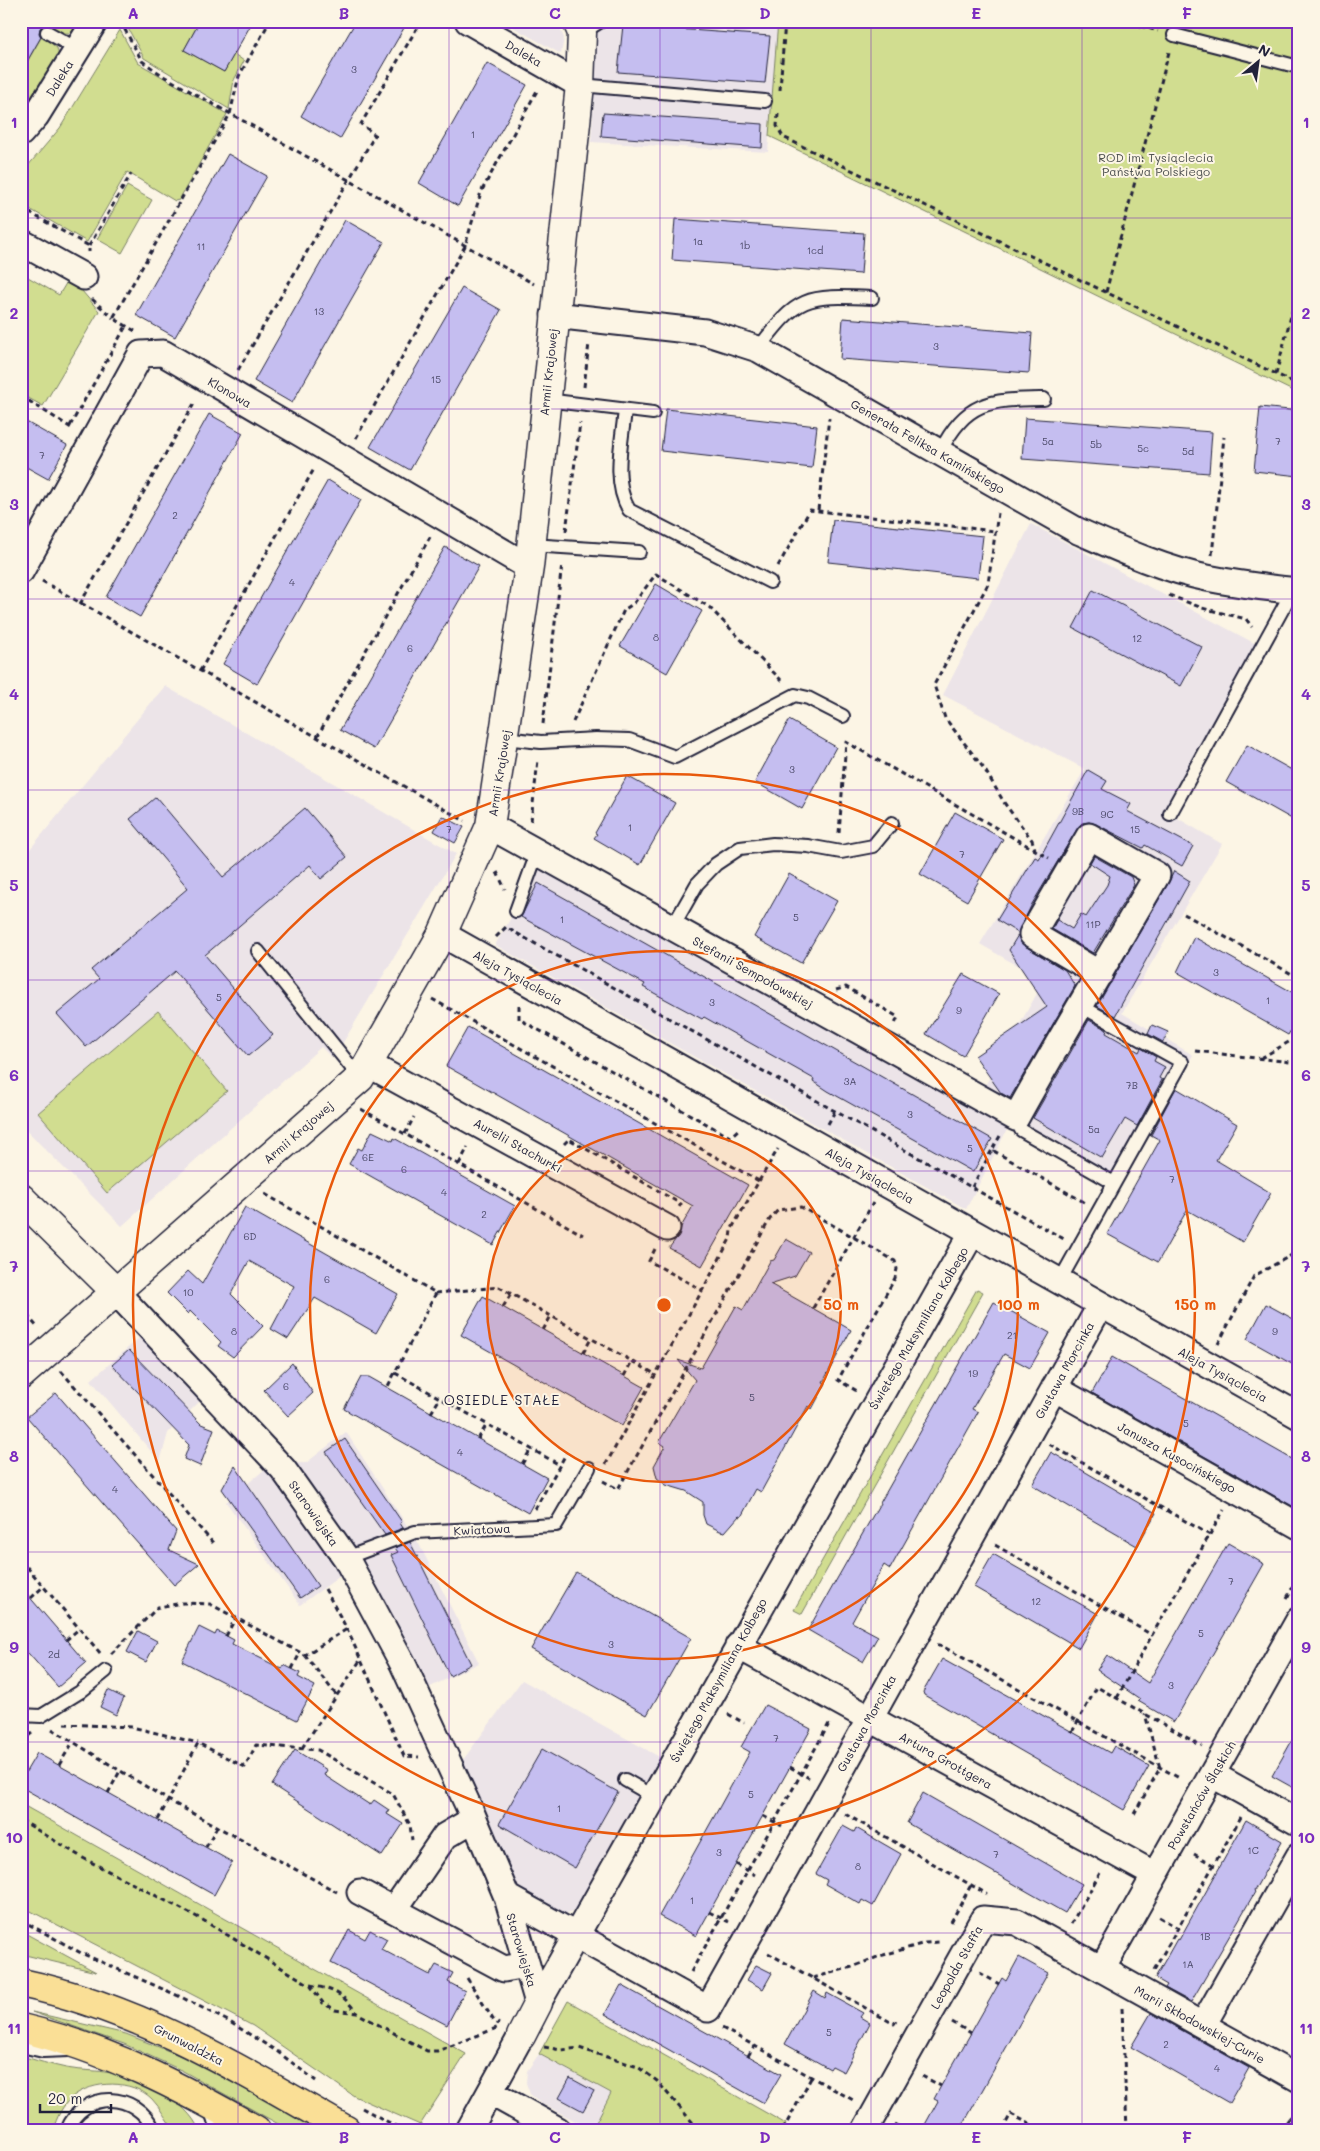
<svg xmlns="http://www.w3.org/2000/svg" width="1320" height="2151" font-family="Mali,sans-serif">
<rect width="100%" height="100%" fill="#fcf5e5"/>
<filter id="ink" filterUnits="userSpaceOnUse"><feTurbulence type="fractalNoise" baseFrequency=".02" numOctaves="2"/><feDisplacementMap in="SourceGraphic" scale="10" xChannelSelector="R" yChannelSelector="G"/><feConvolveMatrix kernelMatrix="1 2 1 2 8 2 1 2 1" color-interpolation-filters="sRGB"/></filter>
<g filter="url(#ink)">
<path fill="#ece4e8" d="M502,21H557L564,38L561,54Z
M585,21H778L768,152L591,142L597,53Z
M1031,524L1256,644L1167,812L1222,844L1122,1013L1193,1055L1122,1180L978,1098L1044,981L980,944L1085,769L943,695Z
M165,686L456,854L338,1051L331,1057L321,1047L122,1226L21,1125V860Z
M543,863L1009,1126L966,1209L495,945Z
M145,1333L208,1393L168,1433L160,1462L91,1380Z
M346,1432L419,1544L479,1663L406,1699L343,1574L300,1605L226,1502L271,1464L306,1463Z
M522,1680L663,1759L578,1908L561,1916L522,1895L507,1878L457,1768Z
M539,2054L611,2093L592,2130L540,2102L530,2094L526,2083L527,2071Z"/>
<path fill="#d1dd90" stroke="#7a8066" d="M51,21H84C69,37 66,36 48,25Z
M124,21H200L184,50L224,72L234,54L244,61L234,80L229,109L144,58Z
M778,21H1299V394L769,136Z
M120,30L138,63L227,114L179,200L175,201L127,172L87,242L21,204V174L60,128Z
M42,36L57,48L59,56L21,118V72Z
M127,186L152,200L122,253L97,239Z
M21,273L59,295L68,280L76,284L99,311L43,406L21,394Z
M158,1011L227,1091L107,1193L38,1113Z
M977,1289L983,1292L802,1614L794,1610Z
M21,1804L466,2054L420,2125L354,2096L253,2026L21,1906Z
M21,1931L96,1972L21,1954Z
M568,2001L786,2124L783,2130H592L611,2093L539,2054Z
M32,2012L126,2034L189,2059L320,2130H289L183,2071L124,2044Z
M21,2056C36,2060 51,2065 66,2068C81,2071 97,2070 112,2073C142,2080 187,2100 199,2130H175C166,2121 161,2108 152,2099C132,2079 93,2080 72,2097C62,2106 57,2117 53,2130H21Z"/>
<path fill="#c5bef0" stroke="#22223b" d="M21,21H51L40,28L39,33L41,37L21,72Z
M200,21H253L224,72L184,50Z
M356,21H408L340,139L301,116Z
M623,25L770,36L765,83L618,72Z
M487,63L527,85L458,206L419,183Z
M603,113L763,124L762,148L601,136Z
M228,154L267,176L175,337L136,315Z
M675,219L864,233L861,274L672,260Z
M345,220L384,242L292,403L254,381Z
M462,288L501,310L410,470L370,447Z
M843,318L1032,333L1029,373L840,359Z
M1260,407L1299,411V476L1254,471Z
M666,409L817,426L812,468L661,451Z
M209,414L243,433L140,617L106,597Z
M1025,418L1212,432L1209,473L1022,459Z
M21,419L67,445L48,479L21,464Z
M328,480L361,500L257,684L223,664Z
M833,520L983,536L978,578L828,562Z
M445,547L479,566L374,749L340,730Z
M656,584L702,611L667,673L620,646Z
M1093,590L1202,647L1181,686L1073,628Z
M789,720L836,747L802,809L755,782Z
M1247,745L1299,774V823L1226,782Z
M1088,770L1107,781L1102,789L1131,804L1127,811L1193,846L1182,866L1145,845L1143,848L1096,824L1089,822L1082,823L1077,829L1032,904L1018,933L997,920L1035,857L1039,859Z
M627,776L675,803L640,865L594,838L597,834L595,833Z
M156,797L223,877L305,808L347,857L321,879L310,865L205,955L273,1035L248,1056L175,971L86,1047L57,1014L99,979L91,970L188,888L130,819Z
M955,812L1003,839L967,901L920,874Z
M442,816L464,827L455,843L434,831Z
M1094,856L1131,877L1134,885L1093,953L1052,929L1057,920L1072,929L1081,914L1086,917L1107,885L1110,876L1090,863Z
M1174,871L1190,881L1115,1016L1097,1006L1169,882Z
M789,874L837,901L801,963L754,937Z
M538,883L992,1139L973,1172L828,1091L813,1081L814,1079L704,1017L702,1019L643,987L645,984L521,917Z
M1018,935L1025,946L1065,970L1075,986L1010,1098L1001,1093L975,1056L1047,1007L1009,950Z
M1194,937L1299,996V1017L1288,1035L1177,972Z
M963,974L999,994L963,1056L926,1034Z
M1089,1020L1107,1030L1106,1033L1139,1052L1141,1048L1156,1057L1154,1061L1165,1067L1159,1078L1162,1080L1137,1126L1125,1119L1102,1158L1033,1118Z
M1152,1025L1168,1032L1163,1042L1148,1034Z
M468,1027L748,1185L702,1266L669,1248L679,1235L681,1227L693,1206L446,1066Z
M1176,1088L1237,1124L1216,1160L1271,1193L1243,1242L1187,1210L1158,1262L1107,1234L1160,1140L1151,1135Z
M372,1131L393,1141L394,1138L515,1206L493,1245L349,1164L358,1148L362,1150Z
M245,1207L398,1294L376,1333L315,1298L288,1339L271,1329L294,1286L249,1261L231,1294L263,1326L233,1357L218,1346L221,1342L190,1311L188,1314L167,1293L188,1271L202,1284Z
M786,1239L809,1252L795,1276L770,1284L851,1330L823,1382L826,1383L812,1409L808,1406L761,1492L756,1489L741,1517L739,1516L725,1532L720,1531L706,1524L703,1515V1502L686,1491L666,1485L657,1478L654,1466L665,1446L659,1442L695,1380L678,1360L701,1368L736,1306L743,1310L770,1261L774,1260Z
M483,1296L644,1387L622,1426L461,1335Z
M994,1302L1050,1333L1030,1368L1004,1354L972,1409L978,1412L890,1569L884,1565L852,1622L878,1636L863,1662L808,1630Z
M1266,1304L1299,1322V1368L1247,1339Z
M129,1350L201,1424L214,1429L200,1466L184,1459L189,1445L112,1365Z
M1112,1357L1299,1463V1503L1296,1508L1092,1393Z
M292,1363L313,1393L288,1416L264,1390Z
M361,1377H369L547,1478L528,1513L344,1409Z
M56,1393L176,1531L169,1550L199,1564L174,1585L27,1417Z
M345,1439L402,1522L400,1523L403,1528L385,1535L326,1452Z
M1051,1452L1156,1513L1137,1546L1032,1485Z
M235,1466L318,1586L300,1598L222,1489Z
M410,1542L471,1664L450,1676L391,1555L398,1552L395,1548Z
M1228,1543L1264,1564L1174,1722L1138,1701L1140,1699L1097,1670L1107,1655L1148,1683Z
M993,1554L1098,1614L1079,1648L974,1587Z
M576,1572L691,1638L647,1715L531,1649Z
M21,1587L86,1663L58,1687L21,1645Z
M199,1627L215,1635L217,1631L234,1640L232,1644L282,1669L284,1665L300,1673L298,1677L315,1686L297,1720L182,1661Z
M138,1631L157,1641L146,1662L127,1652Z
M942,1659L1110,1753L1114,1746L1149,1766L1124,1810L924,1695L923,1692Z
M108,1690L124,1698L116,1715L100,1707Z
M765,1705L811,1729L696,1936L659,1916L750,1752L741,1747Z
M1299,1728V1791L1272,1776Z
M542,1749L618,1792L575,1868L499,1824Z
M295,1750L327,1770L324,1775L370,1805L374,1800L389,1810L387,1814L403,1824L382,1856L272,1785Z
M37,1753L232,1862L214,1895L21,1787V1780Z
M923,1793L1082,1884L1065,1913L907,1823Z
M1246,1820L1282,1841L1254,1891L1255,1892L1191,2002L1165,1988L1167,1985L1155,1978L1177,1939L1179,1940Z
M843,1826L854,1832L856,1828L901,1854L873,1906L862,1900L860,1904L825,1884L827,1880L816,1874Z
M349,1930L365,1939L370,1930L387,1939L381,1949L430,1975L436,1965L453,1973L448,1982L465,1991L447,2025L331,1963Z
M1019,1957L1048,1973L960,2130H922L938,2101L934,2099L941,2086L1002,1978L1006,1981Z
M756,1965L772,1973L763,1989L747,1980Z
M621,1985L781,2074L764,2103L605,2014Z
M814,1991L825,1998L827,1993L863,2013L860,2017L870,2023L844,2072L832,2066L830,2069L785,2044Z
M1151,2013L1249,2068L1229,2103L1131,2047Z
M570,2078L594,2091L583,2111L559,2098Z"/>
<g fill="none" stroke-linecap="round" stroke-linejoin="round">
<g stroke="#22223b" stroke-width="16">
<path id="lane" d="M47,32L77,49
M582,33L601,21
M1174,35L1299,67
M580,85L765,101
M758,349C798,296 805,295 872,298
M546,400L653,413
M625,410C622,442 612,481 629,510L770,582
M940,452C967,399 991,400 1044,399
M531,545L639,552
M504,738L541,742L596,739L629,740L675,757L795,695L808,698L843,716
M1170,814L1293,590
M516,911L537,853
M672,928L697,884L716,864L740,848L773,844L808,846L841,852L873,846L892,823
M258,951L360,1078
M1016,1118L1021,1130L1114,1183
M1059,1282L1182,1062L1081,1006
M346,1558L415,1532L556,1525L589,1468
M21,1715L41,1716L80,1692L106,1671
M625,1780L653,1796
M21,2046L43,2051L68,2050
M210,2108L217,2130
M67,2130C84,2089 136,2091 154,2130"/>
</g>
<g stroke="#22223b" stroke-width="29">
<path id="street" d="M468,21L580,85
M21,133L36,116L95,21
M21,242L84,277
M554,315L705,332L758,349L1078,531C1119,549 1163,569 1207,578C1237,584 1269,588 1299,591
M21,571L141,354L163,353L529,567
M490,826L1016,1118C1061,1036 1110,956 1157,875L1089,836L1032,934L1100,974
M442,934L1299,1416
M368,1064L667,1228
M116,1292L283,1469L346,1558L403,1664L472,1814L507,1897L538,2003
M1054,1388L1299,1526
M738,1646L1155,1875
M1213,1775L1299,1823
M360,1892L504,1969L527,1965
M507,1897L708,2009L1100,1306
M394,1910L445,1836L474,1819
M1102,1969L1299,1620
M538,2003L972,1233
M1203,2025L1299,1856
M490,2092L558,2130
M469,2130L521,2036
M865,2130L983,1919L1017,1922L1299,2079
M1297,2130L1299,2127"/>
</g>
<g stroke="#22223b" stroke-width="31">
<path id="secondary" d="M21,1198L116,1292
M21,1375L360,1078L442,934L490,826L529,567L580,85L582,33L577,21
M521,2036L538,2003"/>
</g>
<g stroke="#22223b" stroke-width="31">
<path id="primary" d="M21,1983C140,2008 242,2070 346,2130
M21,2028C106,2048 181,2087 256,2130"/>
</g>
<path stroke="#22223b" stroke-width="3" stroke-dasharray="5 4" stroke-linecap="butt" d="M1123,21L1158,31
M117,24L124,28L142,61L165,77L534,284
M780,90L785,21
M778,114L777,126L783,137L1299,385
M21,208L89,246V252
M89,246L131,174
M1106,292L1169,52
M92,299L113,318
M135,331L113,318L230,114L239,76L270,21
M238,370L375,135L361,124L421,21
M1276,374L1299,285
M584,387L589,343
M21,396L73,429
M70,426L126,326
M356,438L465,246L481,192L538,89
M818,510L829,418
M998,513L988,584L934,685L945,718L985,770L1005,804L1032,840L1035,849
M566,531L580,423
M1212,555L1224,437
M778,566L810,510L995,531
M42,581L465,821
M1169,595L1202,608L1246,619L1252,627
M80,604L195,402
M200,671L314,469
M573,722L624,610L634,603L656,574L709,607L782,681
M543,724L562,564
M317,737L430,537
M531,821L538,760
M839,833L846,742L1049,858
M497,872L505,889
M1184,914L1299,978
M509,929L1064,1239
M496,937L506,927
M836,990L846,987L898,1017L895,1024
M432,999L759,1181L731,1230L730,1239L713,1271L606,1464
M519,1005V1019L730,1137L739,1129
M1195,1051L1299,1063
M1261,1058L1299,1036
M361,1109L583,1235
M828,1124L835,1111
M405,1134L414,1117
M1000,1136L992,1150L1084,1202
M564,1144L569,1139L681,1204L679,1207
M459,1164L468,1147
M759,1181L778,1149
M972,1187L992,1150
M265,1194L436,1293L387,1388
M655,1249L649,1261L702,1290
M436,1293L499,1287L655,1374
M503,1307L511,1294
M21,1308L38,1328
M813,1308L873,1203
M543,1330L551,1316
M1218,1344L1254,1276L1299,1251
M583,1353L591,1339
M61,1371L213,1543
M395,1373L560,1465
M624,1376L632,1361
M431,1413L440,1398
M21,1434L25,1398
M478,1439L487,1424
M1049,1444L1210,1535
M522,1464L531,1449
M603,1481L618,1489L770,1219L778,1210L801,1207L895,1261L897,1269L895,1278L838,1380L857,1391
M535,1509L566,1454
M995,1545L1152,1635L1224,1510
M21,1560L101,1654
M325,1589L347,1629L404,1756L419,1757
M31,1598L44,1586
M1287,1598L1295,1583L1299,1582
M226,1636L236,1617
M66,1640L80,1628
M937,1645H940L1181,1779
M111,1654L158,1607L183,1603L210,1604L305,1655L347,1629
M305,1655L337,1696
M292,1669L300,1653
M1117,1698L1152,1635
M728,1714L744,1723
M64,1724L132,1727L198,1743
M52,1729L168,1800L337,1892
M1072,1732L1097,1687L1202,1746
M21,1741L32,1733
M302,1748L361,1659
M59,1765L73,1742
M790,1767L809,1778
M108,1793L120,1771
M845,1814L987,1894
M1134,1814L1160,1768L1145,1714
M763,1816L782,1826
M21,1820L83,1858L201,1919L310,1985L323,2003L335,2010L357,2013L427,2051H438L499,2027
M158,1820L198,1743L245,1767L256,1745L318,1750L393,1794L410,1825L412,1840
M206,1847L217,1827
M1194,1854L1213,1865
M736,1864L755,1875
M709,1912L729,1922
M1159,1917L1178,1928
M21,1920L81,1953L181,1997L228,2021L278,2052L316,2081
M951,1922L971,1885
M1071,1924L1100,1873
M768,1953L894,2024L896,2021
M1154,1970L1241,1817
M691,1972L830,1722
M980,1973L999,1984
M467,1978L494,2021L499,2024
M813,1978L852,1967L880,1956L925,1943L940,1942
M310,1985C334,1990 341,1992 356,2012
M1122,2008L1127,2130
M952,2022L971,2033
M722,2028L855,2101
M544,2047L561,2050L579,2048L638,2067L657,2081L699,2130
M748,2056L754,2046
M922,2076L941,2086
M362,2108L403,2130
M895,2124L905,2130
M438,2130L446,2126
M783,2130L811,2078
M1002,2130L1011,2114L1041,2130
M1052,2130L1053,2128L1057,2130"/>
<use href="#lane" stroke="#fcf5e5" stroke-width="12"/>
<use href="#street" stroke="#fcf5e5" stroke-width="25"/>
<use href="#secondary" stroke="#fcf5e5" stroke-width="28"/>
<use href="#primary" stroke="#fadf96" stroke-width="28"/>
</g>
</g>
<path fill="none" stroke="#7b2cbf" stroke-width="1" stroke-opacity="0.55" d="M238,21V2130M449,21V2130M660,21V2130M871,21V2130M1082,21V2130M21,218H1299M21,409H1299M21,599H1299M21,790H1299M21,980H1299M21,1171H1299M21,1361H1299M21,1552H1299M21,1742H1299M21,1933H1299"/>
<circle cx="664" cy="1305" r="177" fill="#e8590c" fill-opacity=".12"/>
<g fill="none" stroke="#e8590c" stroke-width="2.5">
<circle cx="664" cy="1305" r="177"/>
<circle cx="664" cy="1305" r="354"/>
<circle cx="664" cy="1305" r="531"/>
</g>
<g text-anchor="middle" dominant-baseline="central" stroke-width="4" stroke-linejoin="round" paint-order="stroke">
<g font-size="10" fill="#4b4968">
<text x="354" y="69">3</text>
<text x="473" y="134">1</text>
<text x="698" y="241">1a</text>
<text x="745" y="245">1b</text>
<text x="201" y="246">11</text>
<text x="815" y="250">1cd</text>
<text x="319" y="311">13</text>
<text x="936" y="346">3</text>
<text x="436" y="379">15</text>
<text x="1048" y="441">5a</text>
<text x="1278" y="441">7</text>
<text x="1096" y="444">5b</text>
<text x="1143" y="448">5c</text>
<text x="1188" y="451">5d</text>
<text x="42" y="455">7</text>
<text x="175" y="515">2</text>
<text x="292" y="582">4</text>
<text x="656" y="637">8</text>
<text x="1137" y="638">12</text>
<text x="410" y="648">6</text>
<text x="792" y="769">3</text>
<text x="1078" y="811">9B</text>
<text x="1107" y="814">9C</text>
<text x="630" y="827">1</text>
<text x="449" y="829">7</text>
<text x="1135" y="829">15</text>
<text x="962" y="854">7</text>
<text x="796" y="917">5</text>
<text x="562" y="919">1</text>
<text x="1093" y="924">11P</text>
<text x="1216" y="972">3</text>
<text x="219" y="997">5</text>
<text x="1268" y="1000">1</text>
<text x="712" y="1002">3</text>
<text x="959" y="1010">9</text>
<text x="850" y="1081">3A</text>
<text x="1132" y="1085">7B</text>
<text x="910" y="1114">3</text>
<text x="1094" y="1129">5a</text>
<text x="970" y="1148">5</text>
<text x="368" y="1157">6E</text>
<text x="404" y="1169">6</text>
<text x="1172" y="1179">7</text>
<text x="444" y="1192">4</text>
<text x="484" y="1214">2</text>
<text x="250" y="1236">6D</text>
<text x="327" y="1279">6</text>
<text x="188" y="1292">10</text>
<text x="234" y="1331">8</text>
<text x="1275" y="1331">9</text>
<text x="1012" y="1335">21</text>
<text x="973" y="1373">19</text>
<text x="286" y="1386">6</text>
<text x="752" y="1397">5</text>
<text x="1186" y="1423">5</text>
<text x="460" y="1452">4</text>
<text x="115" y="1489">4</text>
<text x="1231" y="1581">7</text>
<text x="1036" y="1601">12</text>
<text x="1201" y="1633">5</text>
<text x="611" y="1644">3</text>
<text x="54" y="1654">2d</text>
<text x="1171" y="1685">3</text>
<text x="776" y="1738">7</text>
<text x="751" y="1794">5</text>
<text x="559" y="1808">1</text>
<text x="1253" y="1850">1C</text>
<text x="719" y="1852">3</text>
<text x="996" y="1854">7</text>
<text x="858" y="1866">8</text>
<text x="692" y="1900">1</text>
<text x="1205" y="1936">1B</text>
<text x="1188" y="1964">1A</text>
<text x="829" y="2032">5</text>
<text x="1166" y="2044">2</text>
<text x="1217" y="2068">4</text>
</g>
<g font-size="12" fill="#22223b" stroke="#fcf5e5">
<text transform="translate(524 53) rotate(30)">Daleka</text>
<text transform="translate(59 78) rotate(-58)">Daleka</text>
<text transform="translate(548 372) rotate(-84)">Armii Krajowej</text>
<text transform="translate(230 392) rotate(30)">Klonowa</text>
<text transform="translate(928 446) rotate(30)">Generała Feliksa Kamińskiego</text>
<text transform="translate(499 773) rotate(-81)">Armii Krajowej</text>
<text transform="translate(753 972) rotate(29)">Stefanii Sempołowskiej</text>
<text transform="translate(518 977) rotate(29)">Aleja Tysiąclecia</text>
<text transform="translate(298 1132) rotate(-41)">Armii Krajowej</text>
<text transform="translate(518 1145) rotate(29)">Aurelii Stachurki</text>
<text transform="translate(870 1175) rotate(30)">Aleja Tysiąclecia</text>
<text transform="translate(918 1328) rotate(-60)">Świętego Maksymiliana Kolbego</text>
<text transform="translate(1064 1370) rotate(-61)">Gustawa Morcinka</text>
<text transform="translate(1223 1374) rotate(29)">Aleja Tysiąclecia</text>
<text transform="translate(1177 1457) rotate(29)">Janusza Kusocińskiego</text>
<text transform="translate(314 1513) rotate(55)">Starowiejska</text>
<text transform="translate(482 1529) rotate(-3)">Kwiatowa</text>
<text transform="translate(718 1680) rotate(-61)">Świętego Maksymiliana Kolbego</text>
<text transform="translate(866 1723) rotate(-61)">Gustawa Morcinka</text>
<text transform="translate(946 1760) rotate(29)">Artura Grottgera</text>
<text transform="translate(1201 1795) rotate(-60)">Powstańców Śląskich</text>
<text transform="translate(522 1950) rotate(73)">Starowiejska</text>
<text transform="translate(956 1967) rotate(-61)">Leopolda Staffa</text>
<text transform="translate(1200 2024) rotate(29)">Marii Skłodowskiej-Curie</text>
<text transform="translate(189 2044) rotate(27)">Grunwaldzka</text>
</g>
<g font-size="12" fill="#4e5150" stroke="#fcf5e5">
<text x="1156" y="157">ROD im. Tysiąclecia<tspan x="1156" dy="14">Państwa Polskiego</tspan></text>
</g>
<g font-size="14" letter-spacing="1" fill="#22223b" stroke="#fcf5e5">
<text x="502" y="1399">OSIEDLE STAŁE</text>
</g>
</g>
<circle cx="664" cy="1305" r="8" fill="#e8590c" stroke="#fcf5e5" stroke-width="2.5"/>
<g font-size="15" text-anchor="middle" font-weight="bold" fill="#e8590c" stroke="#fcf5e5" stroke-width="4" stroke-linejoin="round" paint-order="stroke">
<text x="841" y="1310">50 m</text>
<text x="1018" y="1310">100 m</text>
<text x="1195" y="1310">150 m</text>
</g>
<rect width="1320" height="2151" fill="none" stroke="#fcf5e5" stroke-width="55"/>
<g transform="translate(1258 62) rotate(29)" stroke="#fcf5e5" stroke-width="4" paint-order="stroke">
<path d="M0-4L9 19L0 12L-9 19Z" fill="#22223b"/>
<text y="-8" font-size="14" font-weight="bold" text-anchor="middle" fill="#22223b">N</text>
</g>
<path d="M40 2104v8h71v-8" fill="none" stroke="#22223b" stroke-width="2.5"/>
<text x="48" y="2104" font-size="15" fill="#22223b" stroke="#fcf5e5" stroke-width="4" paint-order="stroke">20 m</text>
<rect x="28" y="28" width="1264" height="2096" fill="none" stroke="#7b2cbf" stroke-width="2"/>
<g font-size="16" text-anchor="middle" font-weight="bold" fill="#7b2cbf">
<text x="133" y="19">A</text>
<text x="344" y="19">B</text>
<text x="555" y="19">C</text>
<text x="765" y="19">D</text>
<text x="976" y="19">E</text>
<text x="1187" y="19">F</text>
<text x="14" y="128">1</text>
<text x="1306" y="128">1</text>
<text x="14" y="319">2</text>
<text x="1306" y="319">2</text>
<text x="14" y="510">3</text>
<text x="1306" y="510">3</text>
<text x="14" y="700">4</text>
<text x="1306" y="700">4</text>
<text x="14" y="891">5</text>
<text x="1306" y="891">5</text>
<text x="14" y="1081">6</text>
<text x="1306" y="1081">6</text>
<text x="14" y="1272">7</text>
<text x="1306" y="1272">7</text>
<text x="14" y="1462">8</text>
<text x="1306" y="1462">8</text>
<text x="14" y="1653">9</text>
<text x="1306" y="1653">9</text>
<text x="14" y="1843">10</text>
<text x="1306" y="1843">10</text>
<text x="14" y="2034">11</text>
<text x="1306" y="2034">11</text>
<text x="133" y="2143">A</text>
<text x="344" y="2143">B</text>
<text x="555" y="2143">C</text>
<text x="765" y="2143">D</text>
<text x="976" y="2143">E</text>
<text x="1187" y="2143">F</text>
</g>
</svg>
